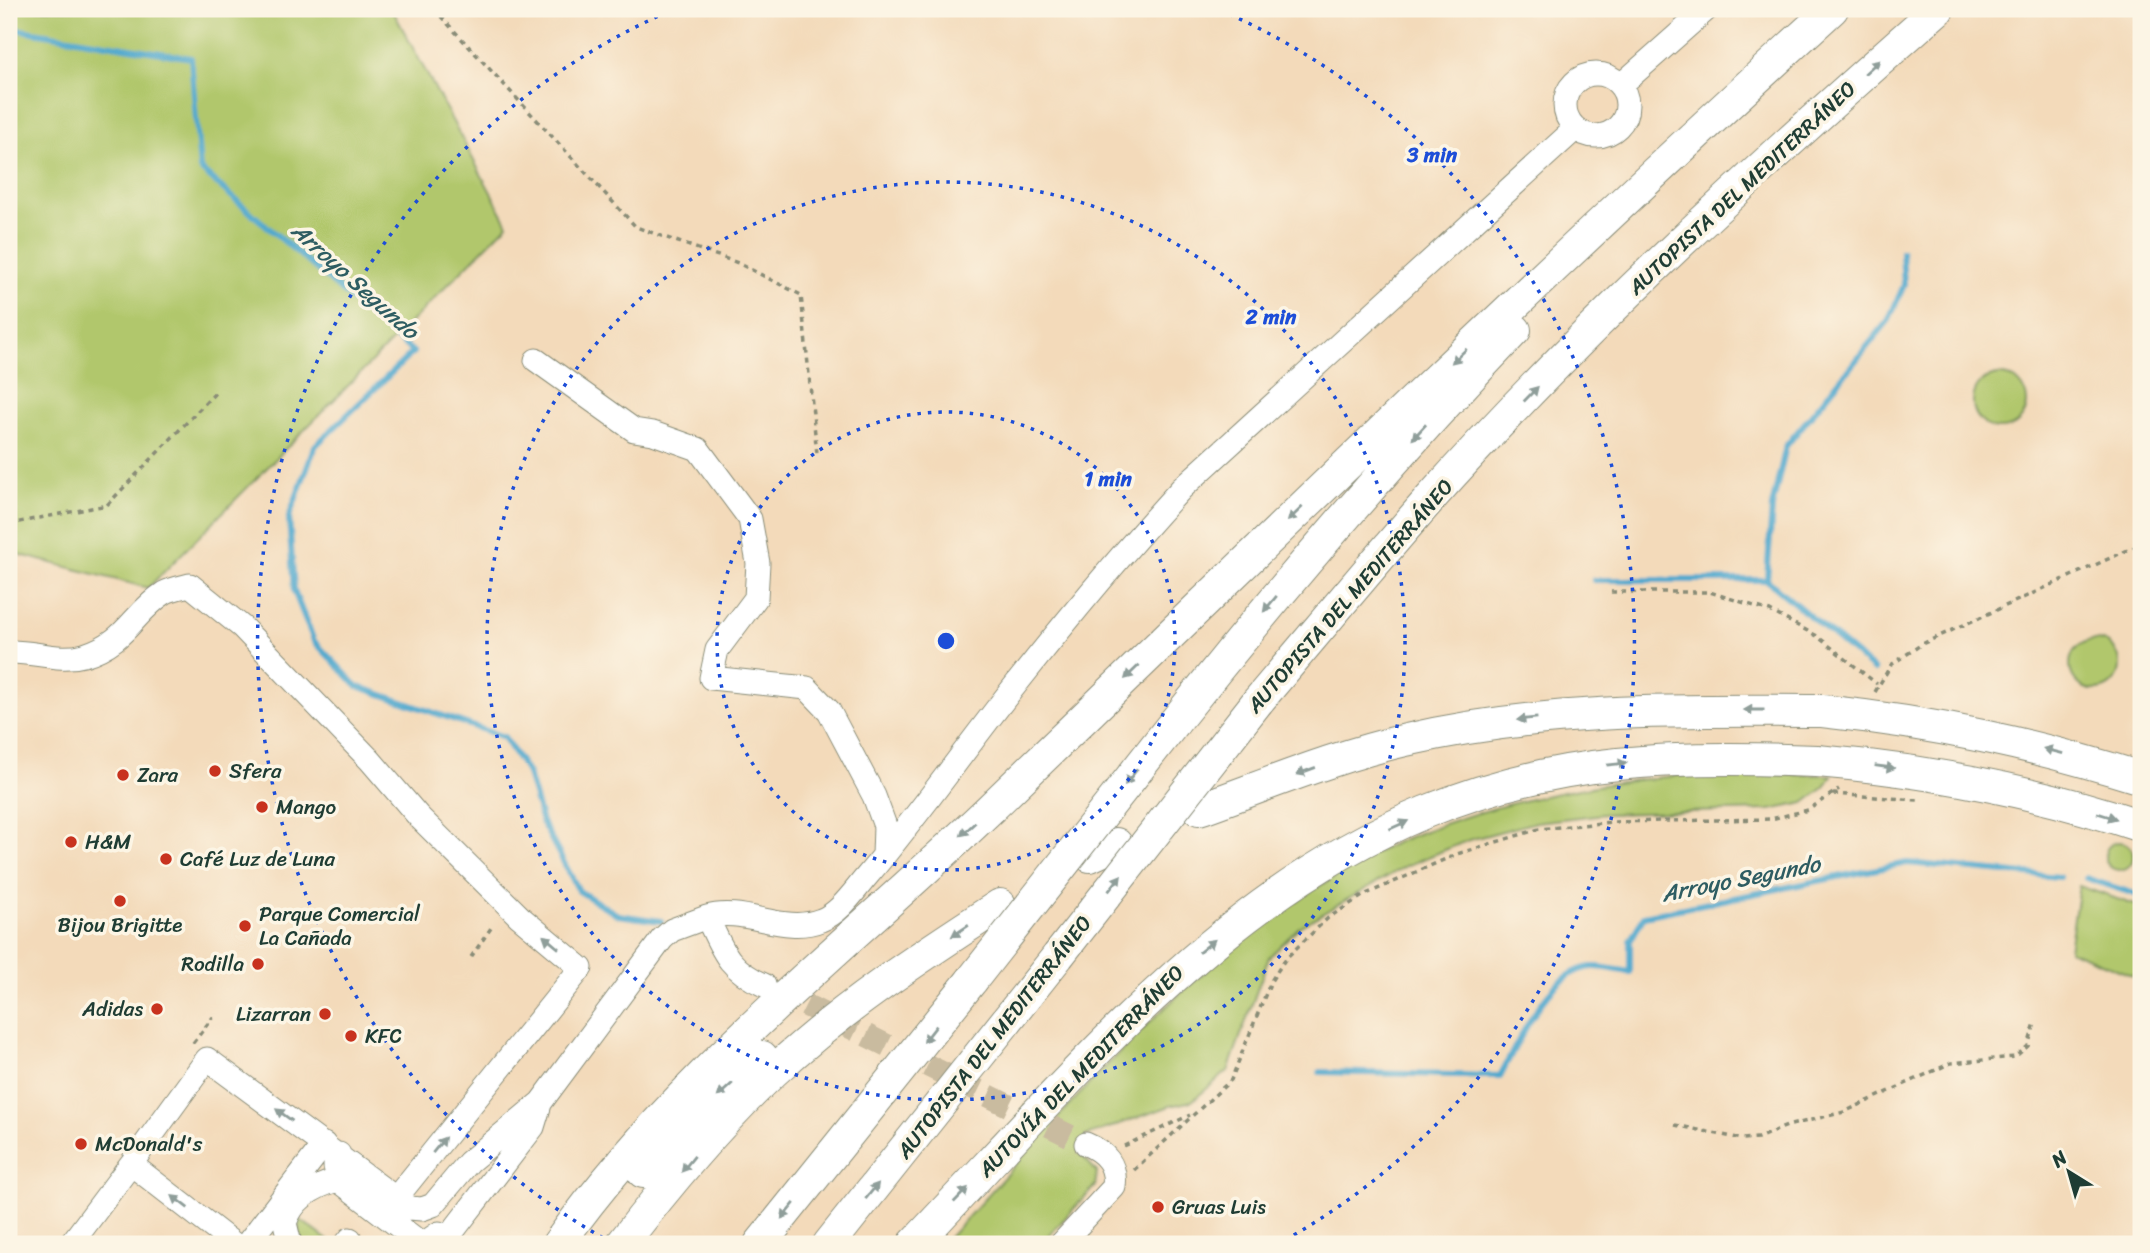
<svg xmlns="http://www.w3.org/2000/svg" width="2150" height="1253" font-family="Sriracha,sans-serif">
<rect width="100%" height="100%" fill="#fcf5e5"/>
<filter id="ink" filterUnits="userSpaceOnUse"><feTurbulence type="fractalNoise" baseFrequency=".0143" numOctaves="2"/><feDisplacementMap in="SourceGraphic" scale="14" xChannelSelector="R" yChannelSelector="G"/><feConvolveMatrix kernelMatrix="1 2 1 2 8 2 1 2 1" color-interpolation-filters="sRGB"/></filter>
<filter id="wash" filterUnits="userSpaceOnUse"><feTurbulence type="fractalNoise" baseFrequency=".00686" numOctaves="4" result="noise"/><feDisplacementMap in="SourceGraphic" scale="28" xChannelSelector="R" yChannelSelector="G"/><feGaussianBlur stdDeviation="1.57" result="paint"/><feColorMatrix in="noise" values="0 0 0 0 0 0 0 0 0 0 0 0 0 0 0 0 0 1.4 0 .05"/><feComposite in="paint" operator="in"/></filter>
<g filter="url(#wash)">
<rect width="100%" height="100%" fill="#f3daba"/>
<path fill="#b1c76c" stroke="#688250" stroke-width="2" d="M9,9H392L508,224L148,588L9,552Z
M1973 402a27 27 0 1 1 54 0a27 27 0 1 1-54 0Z
M2070 665a25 25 0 1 1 50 0a25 25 0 1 1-50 0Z
M1696,774L1832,775L1825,787L1804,803L1770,810L1604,814L1536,822L1469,840L1406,866L1299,927L1269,957L1228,1071L1192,1101L1170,1106L1086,1136L1080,1153L1097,1172L1095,1186L1041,1244H943C1069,1108 1192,953 1357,864C1372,855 1388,845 1404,839C1497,801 1596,782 1696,774Z
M2105 856a14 14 0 1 1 28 0a14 14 0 1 1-28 0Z
M2079,886L2141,907V979L2069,950Z
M298,1218L333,1244H303L299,1235Z"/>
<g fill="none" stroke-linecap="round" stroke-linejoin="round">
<path stroke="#51a9ce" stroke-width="6" d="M9,28L191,58L200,169L413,352L315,446L289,517L294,591L314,641L357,686L504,737L528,774L542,822L579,891L618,915L661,921
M1594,580H1767
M1874,670L1767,580L1772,507L1786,446L1888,321L1904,285L1902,252
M2086,878L2141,896
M1320,1072L1500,1076C1519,1041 1548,971 1592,967C1604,966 1619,971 1630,972V941L1644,916L1907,863L2059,877"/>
</g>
</g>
<g filter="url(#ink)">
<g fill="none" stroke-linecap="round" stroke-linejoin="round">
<path stroke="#c9bb9f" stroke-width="23" stroke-dasharray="23 11" stroke-linecap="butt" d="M775,990L1086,1144"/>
<g stroke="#898c77" stroke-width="25">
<path id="minor" d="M1565 105a31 31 0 1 1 62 0a31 31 0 1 1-62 0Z
M1621,85L1707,9
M536,360L634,430L653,433L698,449L750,519L758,563L756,598L717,650L711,678L807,688L829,711L874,796L885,826L884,856
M9,652C34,651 59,662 84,655C127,642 132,614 164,593C171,589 182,587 190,585L242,627L370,760L419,817L520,917L581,968L396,1198
M707,917C744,906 784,935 821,920C840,913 854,891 867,876C920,814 966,747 1017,683C1070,616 1124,551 1182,488L1575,129
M339,1154L335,1166L338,1180L418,1241L426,1242L439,1233
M131,1164L207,1059L409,1208L422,1209L433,1205L469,1162L541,1102L662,939L672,930L707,917C723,951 728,969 764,985
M71,1244L131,1164L234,1244
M247,1244L324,1144
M290,1244L285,1223C293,1198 315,1186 338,1180
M346,1244L350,1239
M443,1244L533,1127L540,1104
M1061,1244L1114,1187C1117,1165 1105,1152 1086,1144"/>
</g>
<g stroke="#898c77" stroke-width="34">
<path id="highway" d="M1258,701C1315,634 1371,566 1429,500C1586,324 1761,165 1938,9
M1174,723C1282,587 1395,455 1515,330
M1199,809C1267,785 1335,756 1406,740C1544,708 1681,710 1822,711
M1090,856L1116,844
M643,1172L762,1057
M558,1244C677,1076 844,949 991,808C1269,539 1546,270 1832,9
M622,1244C668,1184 718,1124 773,1072C842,1008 921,956 1000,905
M760,1244L972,980
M829,1244L1058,956
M914,1244C1119,1029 1298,796 1618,764C1684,757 1750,758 1817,761"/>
</g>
<path stroke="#898c77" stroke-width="3.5" stroke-dasharray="5 5" stroke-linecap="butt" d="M434,9L636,227L738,263L801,295L817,454
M9,524L107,505L217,391
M1611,592H1710L1770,611L1817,636L1877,684
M1875,692L1891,665L1922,644L2141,544
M1833,794L1918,800
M471,957L491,928
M193,1043L213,1017
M1675,1125L1742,1139L1758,1138L1787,1126L1844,1112L1951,1063L2015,1057L2028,1046L2035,1023
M1124,1146L1190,1115
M1134,1170L1231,1080L1271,981L1286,958L1328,918L1364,895L1457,854L1539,829L1612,822L1771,819L1808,810L1839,789"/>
<use href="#minor" stroke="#fff" stroke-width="23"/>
<use href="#highway" stroke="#fff" stroke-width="32"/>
<g stroke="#898c77" stroke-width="34" stroke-linecap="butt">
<path id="highway-bridge" d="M1822,711C1935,723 2033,744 2141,778
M1817,761C1927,770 2036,791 2141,826
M1058,956L1258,701
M972,980L1174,723"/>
</g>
<use href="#highway-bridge" stroke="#fff" stroke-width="32"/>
</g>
<defs><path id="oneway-solid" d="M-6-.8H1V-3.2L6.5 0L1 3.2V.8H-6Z" transform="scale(1.75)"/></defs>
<g fill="#8f9e9a">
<use href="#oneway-solid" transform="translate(1872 67) rotate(-42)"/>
<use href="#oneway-solid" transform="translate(1459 356) rotate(137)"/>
<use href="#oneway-solid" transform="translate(1531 394) rotate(-46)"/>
<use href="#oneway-solid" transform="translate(1419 432) rotate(132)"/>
<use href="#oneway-solid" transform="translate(1295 514) rotate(136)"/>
<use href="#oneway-solid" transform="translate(1270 604) rotate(130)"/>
<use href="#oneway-solid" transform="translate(1132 672) rotate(136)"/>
<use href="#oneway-solid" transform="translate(1754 710) rotate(-180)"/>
<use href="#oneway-solid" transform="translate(1527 719) rotate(174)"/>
<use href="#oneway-solid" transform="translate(2053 751) rotate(-165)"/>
<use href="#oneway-solid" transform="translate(1617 764) rotate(-6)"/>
<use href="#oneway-solid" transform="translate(1885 767) rotate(8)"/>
<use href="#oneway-solid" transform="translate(1306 771) rotate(160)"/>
<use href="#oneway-solid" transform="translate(1131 777) rotate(128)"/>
<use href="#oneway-solid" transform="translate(2107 816) rotate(17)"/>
<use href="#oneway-solid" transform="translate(1399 825) rotate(-24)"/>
<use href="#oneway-solid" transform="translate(968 829) rotate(138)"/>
<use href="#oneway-solid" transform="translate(1115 883) rotate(-52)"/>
<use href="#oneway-solid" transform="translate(960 931) rotate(147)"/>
<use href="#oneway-solid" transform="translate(551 942) rotate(-140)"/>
<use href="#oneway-solid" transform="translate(1207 946) rotate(-39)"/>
<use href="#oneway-solid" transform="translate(930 1034) rotate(128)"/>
<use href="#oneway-solid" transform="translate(725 1090) rotate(138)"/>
<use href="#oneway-solid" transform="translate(284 1115) rotate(-144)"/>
<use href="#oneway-solid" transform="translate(439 1145) rotate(-51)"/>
<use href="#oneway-solid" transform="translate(688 1164) rotate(129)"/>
<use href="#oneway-solid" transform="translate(872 1191) rotate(-51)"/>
<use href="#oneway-solid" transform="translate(961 1195) rotate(-46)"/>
<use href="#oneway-solid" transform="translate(180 1202) rotate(-142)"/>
<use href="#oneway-solid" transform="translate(788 1211) rotate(130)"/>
</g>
</g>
<g fill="none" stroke="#1d4ed8" stroke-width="3.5" stroke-dasharray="3.5 7">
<circle cx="946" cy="641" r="229"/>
<circle cx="946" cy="641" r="459"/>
<path d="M612 1243A688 688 0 0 1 672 10M1220 10A688 688 0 0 1 1280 1243"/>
</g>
<g fill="#c8321e" stroke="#fcf5e5" stroke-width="2.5">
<circle cx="215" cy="771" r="7"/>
<circle cx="123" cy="775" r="7"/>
<circle cx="262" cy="807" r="7"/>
<circle cx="71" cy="842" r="7"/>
<circle cx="166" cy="859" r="7"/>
<circle cx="120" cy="901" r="7"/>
<circle cx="245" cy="926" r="7"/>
<circle cx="258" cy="964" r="7"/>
<circle cx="157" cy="1009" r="7"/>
<circle cx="325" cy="1014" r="7"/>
<circle cx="351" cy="1036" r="7"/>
<circle cx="81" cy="1144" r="7"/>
<circle cx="1158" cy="1207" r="7"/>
</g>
<g text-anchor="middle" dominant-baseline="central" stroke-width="7" stroke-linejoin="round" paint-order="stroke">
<g font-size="21" fill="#1f3d34" stroke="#fcf5e5">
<text transform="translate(1742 188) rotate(-43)">AUTOPISTA DEL MEDITERRÁNEO</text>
<text transform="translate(1350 596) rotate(-49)">AUTOPISTA DEL MEDITERRÁNEO</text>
<text transform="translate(994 1037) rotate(-52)">AUTOPISTA DEL MEDITERRÁNEO</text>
<text transform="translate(1081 1071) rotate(-46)">AUTOVÍA DEL MEDITERRÁNEO</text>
</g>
<g font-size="21" fill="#1f3d34" stroke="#fcf5e5" text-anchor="start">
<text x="229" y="771">Sfera</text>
<text x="137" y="775">Zara</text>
<text x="276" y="807">Mango</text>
<text x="85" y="842">H&amp;M</text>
<text x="180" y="859">Café Luz de Luna</text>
<text x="259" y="914">Parque Comercial<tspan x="259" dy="24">La Cañada</tspan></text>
<text x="120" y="925" text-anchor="middle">Bijou Brigitte</text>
<text x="244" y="964" text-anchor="end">Rodilla</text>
<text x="143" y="1009" text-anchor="end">Adidas</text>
<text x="311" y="1014" text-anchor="end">Lizarran</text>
<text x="365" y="1036">KFC</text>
<text x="95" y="1144">McDonald's</text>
<text x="1172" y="1207">Gruas Luis</text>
</g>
<g font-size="23" font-style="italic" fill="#2e5d62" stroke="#fcf5e5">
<text transform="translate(355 281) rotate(42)">Arroyo Segundo</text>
<text transform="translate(1741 879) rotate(-11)">Arroyo Segundo</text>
</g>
</g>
<circle cx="946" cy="641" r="10" fill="#1d4ed8" stroke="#fcf5e5" stroke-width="3.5"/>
<g font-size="21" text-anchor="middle" font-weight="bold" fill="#1d4ed8" stroke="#fcf5e5" stroke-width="7" stroke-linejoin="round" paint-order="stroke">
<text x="1432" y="162">3 min</text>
<text x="1271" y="324">2 min</text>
<text x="1108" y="486">1 min</text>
</g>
<rect width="2150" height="1253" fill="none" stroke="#fcf5e5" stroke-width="35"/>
<g transform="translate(2069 1172) rotate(323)" stroke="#fcf5e5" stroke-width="5" paint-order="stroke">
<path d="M0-5L12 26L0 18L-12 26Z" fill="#1f3d34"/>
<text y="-10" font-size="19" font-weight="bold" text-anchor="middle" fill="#1f3d34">N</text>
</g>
</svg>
